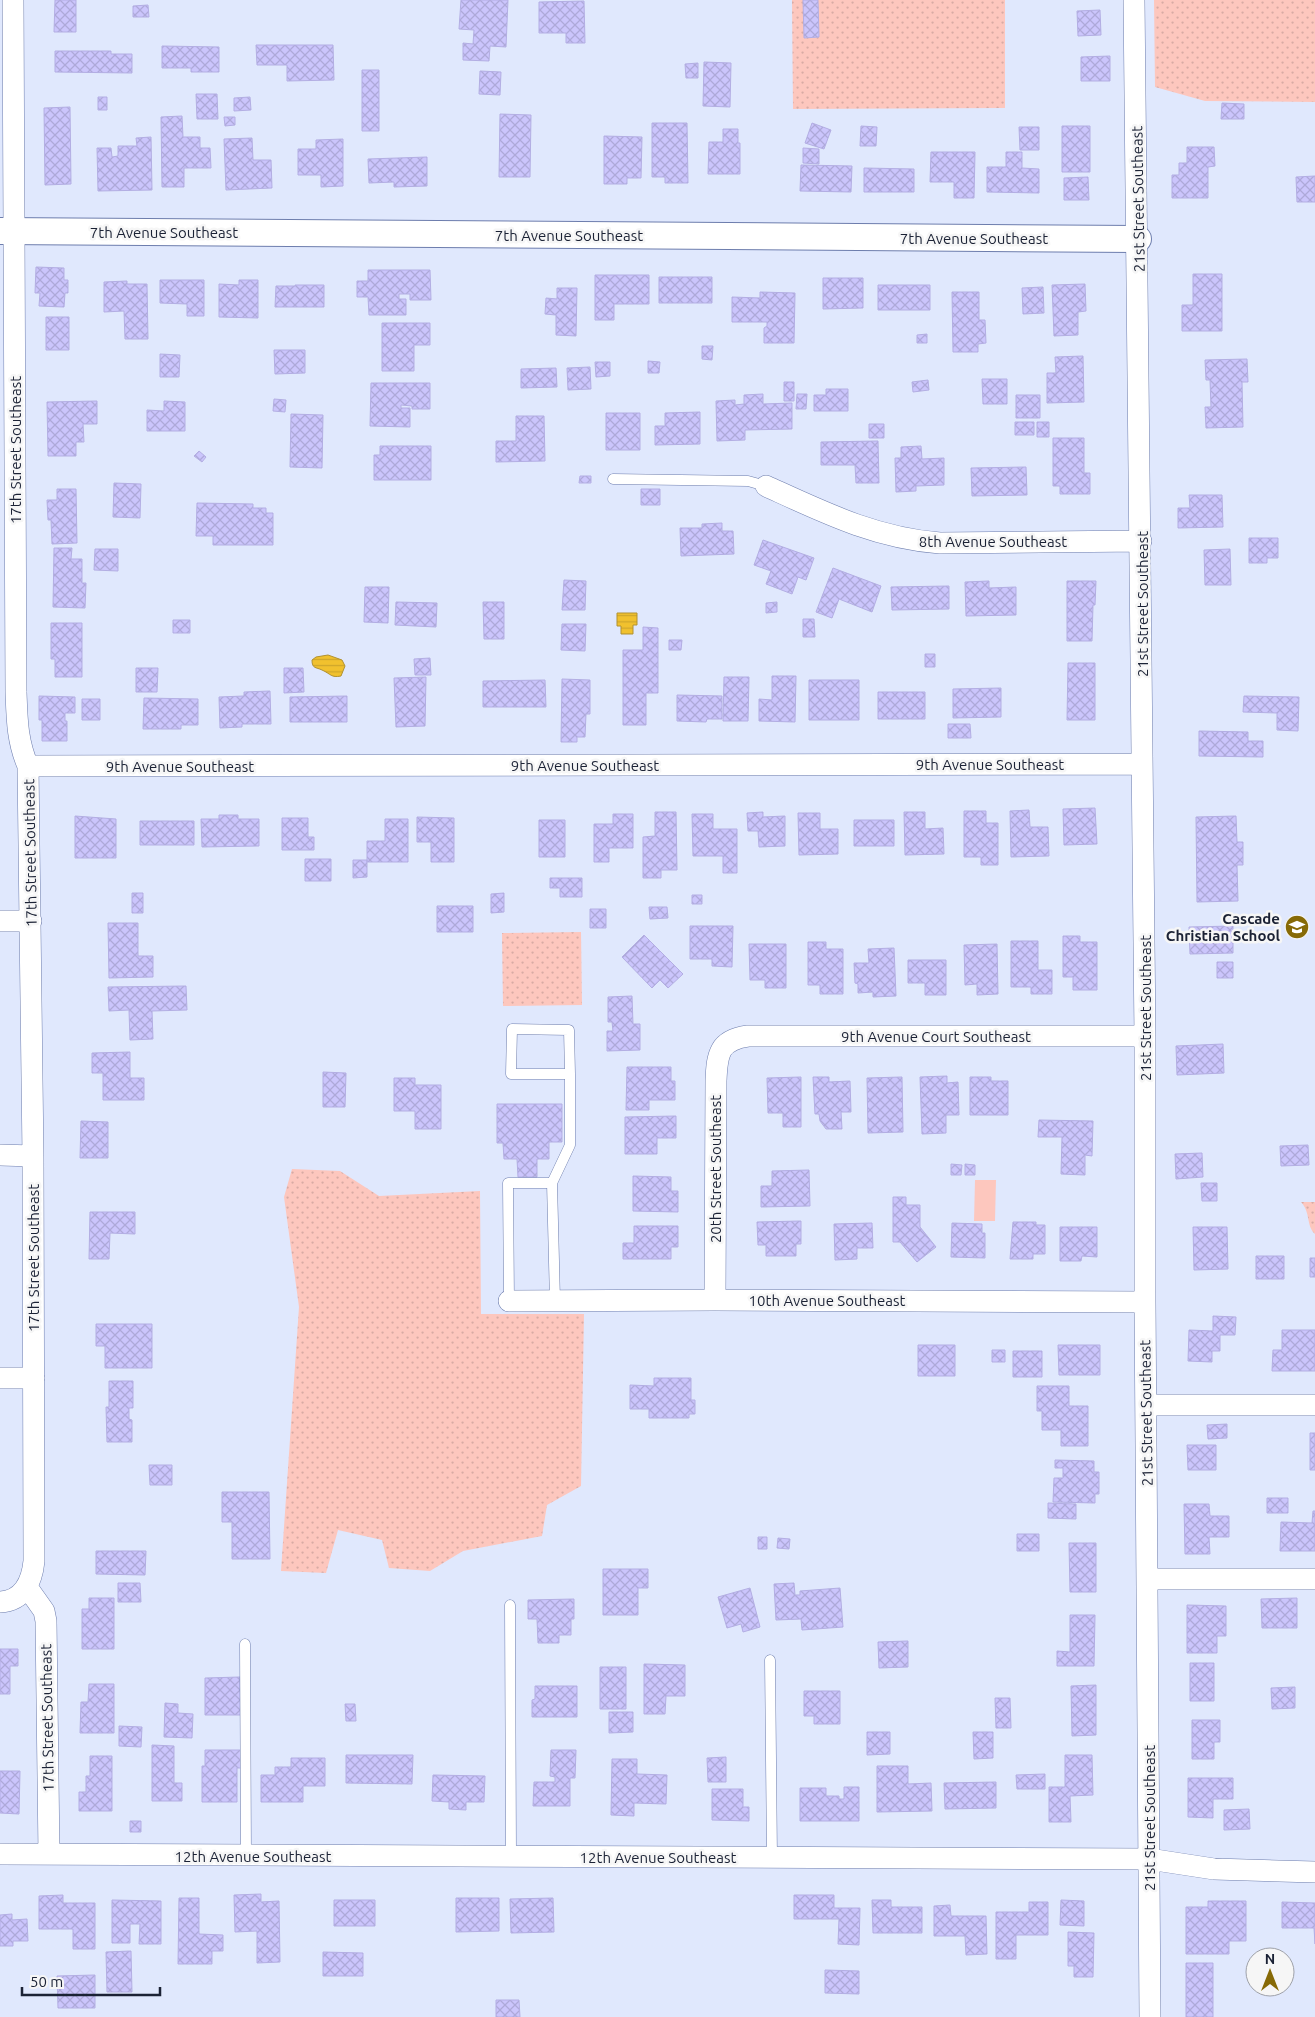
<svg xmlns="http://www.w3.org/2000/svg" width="1315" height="2017" font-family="Ubuntu,sans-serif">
<defs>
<pattern id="grass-dots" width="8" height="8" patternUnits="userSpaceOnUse" patternTransform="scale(1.25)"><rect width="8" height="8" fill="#fdc7be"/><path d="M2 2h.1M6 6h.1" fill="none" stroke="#d8aba4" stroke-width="1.8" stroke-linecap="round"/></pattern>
<pattern id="water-rules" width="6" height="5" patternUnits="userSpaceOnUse" patternTransform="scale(1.25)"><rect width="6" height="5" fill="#f1c12e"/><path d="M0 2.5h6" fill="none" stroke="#cea62a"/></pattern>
<pattern id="building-cross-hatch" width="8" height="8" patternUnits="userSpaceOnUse" patternTransform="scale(1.25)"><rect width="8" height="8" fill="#cbc5fc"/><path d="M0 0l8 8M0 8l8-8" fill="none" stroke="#aea9d9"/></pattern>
</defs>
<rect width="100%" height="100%" fill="#e0e8fd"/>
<path fill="url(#grass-dots)" d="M792,0H803L804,38L819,37L818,0H1005V108L793,109Z
M1154,0H1315V102L1205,101L1155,87Z
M581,932L582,1005L503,1006L502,933Z
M292,1169L340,1171L379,1196L480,1191L481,1314H584L581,1486L547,1505L542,1536L463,1551L430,1571L389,1568L382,1540L338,1530L326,1573L281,1571L299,1307L284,1197Z
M1301,1202H1315V1234C1306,1226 1311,1213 1301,1202Z"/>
<path fill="#fdc7be" d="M975,1180H996L995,1221H974Z"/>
<path fill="url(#water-rules)" stroke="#b19130" d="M617,613H637V625H633V634H621V626H617Z
M328,655L342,660L345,666L341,676C331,678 331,674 322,670C316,667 312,669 312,660L316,657Z"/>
<path fill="url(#building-cross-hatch)" stroke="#b3aee3" d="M55,0H76V32H54Z
M461,0H508L506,47L490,46L489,61L463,60V43L473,44L474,30L459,29Z
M803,0H818L819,37L804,38Z
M584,1L585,43H566V33H539V2Z
M148,5L149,17H133V6Z
M1100,10L1101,35L1078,36L1077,11Z
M256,45H333L334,80L287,81V65H257Z
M162,46L219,47V72H191V68H162Z
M55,51H111V54H132V73L55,72Z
M1110,56V81H1081V57Z
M704,62L731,63L730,107L703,106Z
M698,63V78H686L685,64Z
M362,70H379V131H362Z
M480,71L501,72L500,95L479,94Z
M196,94H217L218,119H197Z
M98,97H107V110H98Z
M250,97L251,110L234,111V98Z
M1222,103L1244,104V119H1221Z
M70,107L71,184L45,185L44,108Z
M500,114L531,115L530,177H499Z
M182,116L183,137H200V148H210L211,168H184V187H162L161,117Z
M224,117H235V125L225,126Z
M652,123H687L688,183H665V177H652Z
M812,123L831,130L824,149L805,143Z
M861,126L877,127L876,146H860Z
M1062,126H1090V172H1062Z
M1019,127H1039V150H1020Z
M723,129H738V143H740V174H708L709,142H723Z
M604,136L642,137L641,178H627V184H604Z
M151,137L152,190L98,191L97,148H111L112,157L118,156V146H137L136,138Z
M252,138L253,160H271L272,188L226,190L224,139Z
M343,139V186L321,187V175H298V149H316V140Z
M1187,147H1214L1215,166L1208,167V198H1172V175H1179V163H1187Z
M803,148L819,149V164L803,163Z
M931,152H975L974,198H954V182H930Z
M1006,152H1022V168L1039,169V193L987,192V167H1006Z
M427,157V186L394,187V182L369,183L368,159Z
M801,165L852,166L851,192L800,191Z
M864,168L914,169V192H864Z
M1315,176V202H1297L1296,177Z
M1088,177L1089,200H1064V178Z
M36,267L64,268V280H68V293H65L64,307L39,306L40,293H35Z
M368,270H430L431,300H410V294H399V299H406V315H369L368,297H357V281H368Z
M1193,274H1222V331H1182V305H1193Z
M595,275H649V304H614V320H595Z
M659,277H712V303H659Z
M823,278H863V308L823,309Z
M160,280H204V316H187V304L160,303Z
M239,280H258V318L219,317V284L239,285Z
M127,281V284H147L148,339H125L124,311L104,312V282Z
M1085,284L1086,311L1078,312V335L1054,336L1052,285Z
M295,285H324V307H275L276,286H295Z
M878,285H930V310H878Z
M1043,287L1044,313L1023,314L1022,288Z
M557,288H577L576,336L556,335V315L545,314L546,298L557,299Z
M760,292L795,293L794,343H764V328L767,326V322H732V297L760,298Z
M952,292H979V320H985L986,343L978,344V352H953Z
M46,317H69V350H46Z
M382,323H430V345H414V371H382Z
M927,334V343H917V335Z
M702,346H713L712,360L702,359Z
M274,350H305V373L275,374Z
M160,354L180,355L179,377H160Z
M1083,356L1084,402L1047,403V373H1056L1055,357Z
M1247,359L1248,382H1242L1243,427L1206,428L1205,407H1211L1210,380H1206L1205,360Z
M648,361L660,362L659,373H648Z
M595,362H610V376L596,377Z
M590,367L591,389L568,390L567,368Z
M556,368L557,387L521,388V369Z
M982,379H1007V404H983Z
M928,380L929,390L913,392L912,382Z
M784,382H794V401H784Z
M371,383H430V409H412V406L401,405V408H410V427L370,426Z
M826,389H848V411H814V395H826Z
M763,394V404L792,403V429L745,430V440L717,441L716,401L735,400V405L744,404V395Z
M797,394H807L806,409H796Z
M1016,395H1040V418H1016Z
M274,399L286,400L285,412L273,411Z
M97,401V424H83L84,442H76V456H48L47,402Z
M164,401L185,402V431H147V410L164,411Z
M700,412V444L655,445V426H665V413Z
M606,413H640V450H606Z
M291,414L323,415L322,468L290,467Z
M516,416H544L545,461L496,462V441H516Z
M1015,422H1034V435H1015Z
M1037,422H1049V437H1037Z
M869,424H884V438H869Z
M1053,438H1084V473H1090V494H1060V486H1053Z
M878,441L879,483H856L855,465H821V442Z
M380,446H431V480H374V455H380Z
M921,446L922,459L944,458V485L916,486V491L896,492L895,458H901V447Z
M199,451L206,457L202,462L194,456Z
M1026,467L1027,495L972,496L971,468Z
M580,476H591V483H579Z
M114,483L141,484L140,518L113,517Z
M57,489H76L77,543L52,544L51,520H48L47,500H57Z
M641,489H660V505H641Z
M1189,495H1222L1223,527L1178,528V508H1190Z
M197,503L253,504V508H266V513H273V545H213V536H196Z
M722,523V531H733L734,554L681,556L680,528H702V524Z
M1249,538H1278V558H1267V563H1249Z
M763,540L814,558L806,580L798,577L792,594L766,584L771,571L754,565Z
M54,548H72L71,559H82V583H86L85,608L53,607Z
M95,549H118V571L94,570Z
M1230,549L1231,585H1205L1204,550Z
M833,568L881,586L872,612L839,599L832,618L816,612Z
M564,580L586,581L585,610H562Z
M989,581V588L1016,587V615L966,616L965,582Z
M1067,581H1096L1095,605H1093L1092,641H1067Z
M949,586V609L892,610L891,587Z
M365,587H389L388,623L364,622Z
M396,602L437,603L436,627L395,625Z
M483,602H504V639H484Z
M777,602V612L766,613V603Z
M803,619H814L815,637H803Z
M173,620H190V633H173Z
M51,623H82V677H55V659H51Z
M562,624H586L585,651L561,650Z
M643,627L658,628V693H646V725H623V650H643Z
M669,640H682L681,650H669Z
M925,654H935V667H925Z
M430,658L431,675H415L414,659Z
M1068,663H1095V720H1067Z
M136,668H158L157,692H136Z
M284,668H303L304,692L284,693Z
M772,676H796L795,722L759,721V699L772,700Z
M426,677L425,726L396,727L394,678Z
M724,677H749L748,721H723Z
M562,679L590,680V714H586L585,737H577V742H561Z
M545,680L546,707H483V681Z
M809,680H859V720H809Z
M1001,688V717L953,718V689Z
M270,691L271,724H242V727L220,728L219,697L244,696V692Z
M878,692H925V719H878Z
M677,695L722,696V719H707L706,722L677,721Z
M39,696L75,697V713H65V721H67V741H42V720H39Z
M347,696V722H290V697Z
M1244,696L1299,697L1298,731L1277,730V713L1243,712Z
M144,698L198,699V725H181V729H143Z
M82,699H100V720H82Z
M948,724H970L971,738H948Z
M1199,731L1248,732V741H1263V757L1199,756Z
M1095,808L1097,844L1064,845L1063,809Z
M1029,810L1030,827H1048L1049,856L1011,857L1010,811Z
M964,811H986V823H998V865H981V857H964Z
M655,812H676L677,870H661V878H643V837L655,836Z
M763,812V817L785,816V846L759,847L758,831H748L747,813Z
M904,812H925V829L943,828L944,854L905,855Z
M798,813H820V829H838V854L799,855Z
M613,814H633V848H609V862H594V824H613Z
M692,814H713V829H737V873H723V856H693Z
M219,815H238V819H259V846L202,847L201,819H219Z
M75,816L116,819V858H75Z
M1236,816L1237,842H1243V865H1237L1238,901L1197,902L1196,817Z
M417,817L454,818V862H431V842H417Z
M282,818H308V837H314V850H282Z
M385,819H408V862H367V841H385Z
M539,820H565V857H539Z
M854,820H894V846H854Z
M140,821H194V845H140Z
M305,859H331V881H305Z
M353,860H367V877L353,878Z
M550,878H582V897H560V888H550Z
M132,893H143V913H132Z
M504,893V912L491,913V894Z
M692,895H702V904H692Z
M437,906H473V932H437Z
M649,907H667L668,918L650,919Z
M590,909H606V928H590Z
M108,923H138V956H153V977L109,978Z
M690,926H733L732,967L712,966V959H690Z
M1233,926V953L1190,954L1189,927Z
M644,935L683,974L668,988L660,980L652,988L622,957Z
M1063,936H1080V942H1097V990H1073V977H1063Z
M1011,941H1038V970H1052V994H1031V987H1011Z
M808,942H826V949H843V994H820V985H808Z
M749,944H786V988H765V980H750Z
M997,944L998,994L977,995V984L965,985L964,945Z
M894,948L896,996L873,997V992L858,993V984L855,983L854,963H869L868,949Z
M908,960H946V995H925V983H908Z
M1217,962H1233V978H1217Z
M186,986L187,1010L152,1011L153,1039L130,1040L129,1010L109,1011L108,987Z
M632,996L633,1024H640V1050L607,1051V1031H613L612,1022H608V997Z
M1223,1044L1224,1073L1177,1075L1176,1046Z
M130,1052V1078H144V1100H103V1073H92V1053Z
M627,1067H671V1081H675V1100H649V1110H626Z
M323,1072L346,1073L345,1107H323Z
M947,1076V1083L958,1082L959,1115H946V1133L922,1134L920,1077Z
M801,1077V1127H783V1113H768L767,1078Z
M813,1077H829V1082L850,1081L851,1112H841L842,1129H826L820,1121L819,1114H815Z
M902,1077L903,1132L868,1133L867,1078Z
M970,1077H991V1081H1008V1115H970Z
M394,1078H415V1085H441V1129H415V1111H394Z
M497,1104H562V1142H549V1159H537V1177H518L517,1159H504L503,1143H497Z
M676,1116V1138H657V1154H625V1117Z
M1039,1120L1093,1121L1092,1156L1085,1155V1175L1061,1174L1062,1137H1038Z
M81,1121L108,1122V1158H80Z
M1308,1145L1309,1165L1281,1166L1280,1146Z
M1202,1153L1203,1177L1176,1179L1175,1154Z
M951,1164L962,1165L961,1175H951Z
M965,1164L975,1165V1175H965Z
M809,1170L810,1206L761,1207V1186H772V1171Z
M633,1176L671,1177V1191H678V1212L633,1211Z
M1201,1183H1217V1201H1202Z
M893,1197H906V1205H920V1227L936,1247L917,1262L900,1242H893Z
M90,1212H135V1234L110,1233L109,1259H89Z
M801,1221V1244H796V1256H766V1245H758L757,1222Z
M1013,1222H1036V1225H1045V1254H1033V1259H1010Z
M872,1223L873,1248H857V1259L835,1260L834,1224Z
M952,1223L982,1224V1233H985V1258L951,1257Z
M634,1226H678V1247H671V1259H623V1243H634Z
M1060,1227H1097V1257L1082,1256L1081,1261H1060Z
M1193,1227H1227L1228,1269L1194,1270Z
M1256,1256H1284V1279H1256Z
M1310,1258H1315V1277H1310Z
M1213,1316L1236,1317L1235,1335H1220V1351H1212V1362L1188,1361L1189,1330L1213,1331Z
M96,1324H152V1368H105V1346H96Z
M1282,1330H1315V1371H1272L1273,1350H1282Z
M918,1345H955V1376H918Z
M1058,1345H1100V1375H1059Z
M992,1350H1005V1362H992Z
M1013,1351H1042V1377H1013Z
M654,1378H691V1400H695V1414H689V1418H649V1409H630V1385L654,1386Z
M109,1381H133V1408H129V1419L132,1420V1442H107L106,1407H109Z
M1037,1386H1069V1406H1088V1446H1061V1430H1042V1411H1037Z
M1227,1424V1438L1208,1439L1207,1425Z
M1310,1433H1315V1470H1310Z
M1187,1445H1216V1470H1188Z
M1055,1460L1094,1461V1472H1099V1494H1095V1503L1053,1502L1054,1478H1063V1468H1055Z
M149,1465H172V1485H150Z
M222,1492H269L270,1559H232V1522H222Z
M1267,1498H1288V1513H1267Z
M1048,1503L1076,1504V1519L1048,1518Z
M1184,1504H1209L1210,1516H1229V1537H1209L1210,1554H1185Z
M1313,1511H1315V1551H1280L1281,1522L1312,1523Z
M1017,1534H1039V1551H1017Z
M758,1537H767V1549H758Z
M778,1538L790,1539L789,1549L777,1548Z
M1069,1543H1096V1592H1070Z
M96,1551H146L145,1575L96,1574Z
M603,1569H648V1588H638V1615H603Z
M118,1583H140L141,1602H118Z
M794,1583L795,1595H800V1591L840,1588L843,1627L802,1630L801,1619L776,1620L774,1584Z
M750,1588L760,1627L743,1632L741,1624L727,1628L718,1597Z
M89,1598H114V1649H82V1609H89Z
M1297,1598V1628H1262L1261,1599Z
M574,1599V1619H571V1635H559V1643H538L537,1619H528V1600Z
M1187,1605L1226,1606V1636H1217V1653H1187Z
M1070,1615H1095L1094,1666H1057V1651L1070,1652Z
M908,1641V1667L879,1668L878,1642Z
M0,1649H18V1666H10V1694H0Z
M1190,1663H1214V1701H1190Z
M644,1664L685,1665V1696H666L665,1714H644Z
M600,1667H626V1709H600Z
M240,1677L241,1715H205V1678Z
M89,1684H114V1733H80L81,1702H88Z
M1096,1685V1735L1072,1736L1071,1686Z
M535,1686H577V1717H532V1700L535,1699Z
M1295,1687V1708L1272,1709L1271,1688Z
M804,1691H840V1724H814V1716H804Z
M995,1698H1010L1011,1728H996Z
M165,1703L178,1704V1713L193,1714L192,1738L164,1737Z
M345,1704H355L356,1721H346Z
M609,1712H633V1732L609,1733Z
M1192,1720H1220V1742H1214V1759H1192Z
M119,1726L142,1727L141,1747L119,1746Z
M867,1732H890V1754L867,1755Z
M973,1732H993V1758L974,1759Z
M152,1745L174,1746V1783H182V1801H152Z
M205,1750H242V1768H237V1802H202V1766H205Z
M551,1750H576L575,1778H570V1806H533L534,1782H555V1777L550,1776Z
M346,1755H413L412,1784L346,1783Z
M1065,1755H1092L1093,1795L1070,1796L1071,1822H1049V1787H1065Z
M90,1756H112V1811H79V1792H86V1776H90Z
M726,1757V1782H708L707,1758Z
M291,1758H325V1786H303V1802H261V1775H275V1767H291Z
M612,1759H637V1774L667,1775L666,1804L634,1803V1816L611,1815Z
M877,1766H908V1784L931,1783L932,1811L877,1812Z
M0,1771H20L19,1814L0,1813Z
M1045,1774V1789H1017L1016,1775Z
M433,1775L485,1776L484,1802H466V1810L449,1809V1802L432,1801Z
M1188,1778H1233V1799H1213V1818L1188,1817Z
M996,1782V1808L945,1809L944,1783Z
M844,1787H859V1821H800V1788H826V1796H839V1799H844Z
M712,1789H743V1807H749V1821L712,1820Z
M1249,1809L1250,1829L1224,1830V1810Z
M130,1821H141V1832H130Z
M261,1894V1902L279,1901L280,1962L257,1963V1931L235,1932L234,1895Z
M63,1895V1903H95V1949H73V1929H39V1896Z
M794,1895H834V1908H860L859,1945L838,1944L839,1919H794Z
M179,1898H199V1934L223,1935V1951H212V1964H178Z
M456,1898H499V1931L456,1932Z
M553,1898L554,1932L511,1933L510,1899Z
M112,1900L161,1901V1944H139L140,1924H130V1943H112Z
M334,1900H375V1926H334Z
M872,1900H891V1907H922V1933H873Z
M1061,1900L1084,1901V1926L1060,1925Z
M1208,1901H1246V1941H1229V1954H1186V1907H1208Z
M1029,1902H1048V1935H1016V1959H996V1912H1029Z
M1282,1902L1315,1903V1944L1314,1928H1282Z
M950,1905L951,1916H986L987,1954L966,1955L965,1936H934V1906Z
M12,1914V1920L27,1919L28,1941H13V1946H0V1915Z
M1068,1932L1094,1933L1093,1977H1074V1966H1068Z
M131,1951L132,1992H107L106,1952Z
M323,1952L363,1953V1976H323Z
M1186,1963H1213V2017H1186Z
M825,1970L859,1971V1994L825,1993Z
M95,1975V2008H58L57,1976Z
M496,2000H519L520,2017H496Z"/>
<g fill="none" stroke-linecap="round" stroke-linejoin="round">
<g stroke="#6d7dad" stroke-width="11">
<path id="service" d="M613,479L748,481L766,486
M512,1029L569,1030L570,1074H511Z
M552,1183L570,1145V1074
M509,1301L508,1183H552L555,1301
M510,1605L511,1857
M245,1644L246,1856
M770,1660L772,1858"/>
</g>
<g stroke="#6d7dad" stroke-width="22">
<path id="minor" d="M1134,0L1145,1036V1302L1150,2017
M766,486C823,512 875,538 940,543L1141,541
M28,766L1142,764
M0,921H31
M0,1155L33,1156
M715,1300L716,1081C717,1054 719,1040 748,1036H1145
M509,1301L715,1300L1145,1302
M0,1378H34
M1147,1405H1315
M1148,1579H1315
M27,1587L44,1611L46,1621L49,1854
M0,1602C24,1601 32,1581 34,1561L33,1156L28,766C17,741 17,718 16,692L13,0
M0,1854L1149,1859L1214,1869L1315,1872"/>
</g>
<g stroke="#6d7dad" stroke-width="28">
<path id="tertiary" d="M0,231L1138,239"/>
</g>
<use href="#service" stroke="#fff" stroke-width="10"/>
<use href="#minor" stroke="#fff" stroke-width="21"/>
<use href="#tertiary" stroke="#fff" stroke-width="26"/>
</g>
<defs>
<g id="school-disc" transform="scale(1.25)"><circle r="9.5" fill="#876a06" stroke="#f6f6f6"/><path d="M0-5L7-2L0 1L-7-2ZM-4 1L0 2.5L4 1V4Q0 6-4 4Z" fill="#fff"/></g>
</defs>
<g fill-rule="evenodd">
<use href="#school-disc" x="1297" y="927"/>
</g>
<g text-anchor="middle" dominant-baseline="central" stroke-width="5" stroke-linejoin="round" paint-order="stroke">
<g font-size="15" fill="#1b2235" stroke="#f6f6f6">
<text transform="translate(1138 199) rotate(-91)">21st Street Southeast</text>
<text x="164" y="232">7th Avenue Southeast</text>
<text x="569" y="235">7th Avenue Southeast</text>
<text x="974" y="238">7th Avenue Southeast</text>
<text transform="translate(15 450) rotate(-90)">17th Street Southeast</text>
<text x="993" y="541">8th Avenue Southeast</text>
<text transform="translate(1142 604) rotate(-90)">21st Street Southeast</text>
<text x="990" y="764">9th Avenue Southeast</text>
<text x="585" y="765">9th Avenue Southeast</text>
<text x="180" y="766">9th Avenue Southeast</text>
<text transform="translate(30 853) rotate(-91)">17th Street Southeast</text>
<text transform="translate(1145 1008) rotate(-90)">21st Street Southeast</text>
<text x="936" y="1036">9th Avenue Court Southeast</text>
<text transform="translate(715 1169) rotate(-90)">20th Street Southeast</text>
<text transform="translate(33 1258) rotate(-90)">17th Street Southeast</text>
<text x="827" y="1300">10th Avenue Southeast</text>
<text transform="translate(1146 1413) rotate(-91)">21st Street Southeast</text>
<text transform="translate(47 1718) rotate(-91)">17th Street Southeast</text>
<text transform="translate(1149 1818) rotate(-90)">21st Street Southeast</text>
<text x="253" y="1856">12th Avenue Southeast</text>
<text x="658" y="1857">12th Avenue Southeast</text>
</g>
<g font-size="15" font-weight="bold" fill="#1b2235" stroke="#f6f6f6" text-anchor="end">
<text x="1280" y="918">Cascade<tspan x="1280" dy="17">Christian School</tspan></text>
</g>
</g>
<g transform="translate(1270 1972)"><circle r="24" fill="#f6f6f6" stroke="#9ea1a9"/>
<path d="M0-4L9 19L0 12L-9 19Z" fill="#876a06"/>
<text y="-8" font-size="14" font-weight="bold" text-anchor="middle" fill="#1b2235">N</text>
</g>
<path d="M22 1987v8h138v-8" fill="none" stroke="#1b2235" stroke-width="2.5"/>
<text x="30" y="1987" font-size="15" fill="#1b2235" stroke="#f6f6f6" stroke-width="4" paint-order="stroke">50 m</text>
</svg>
